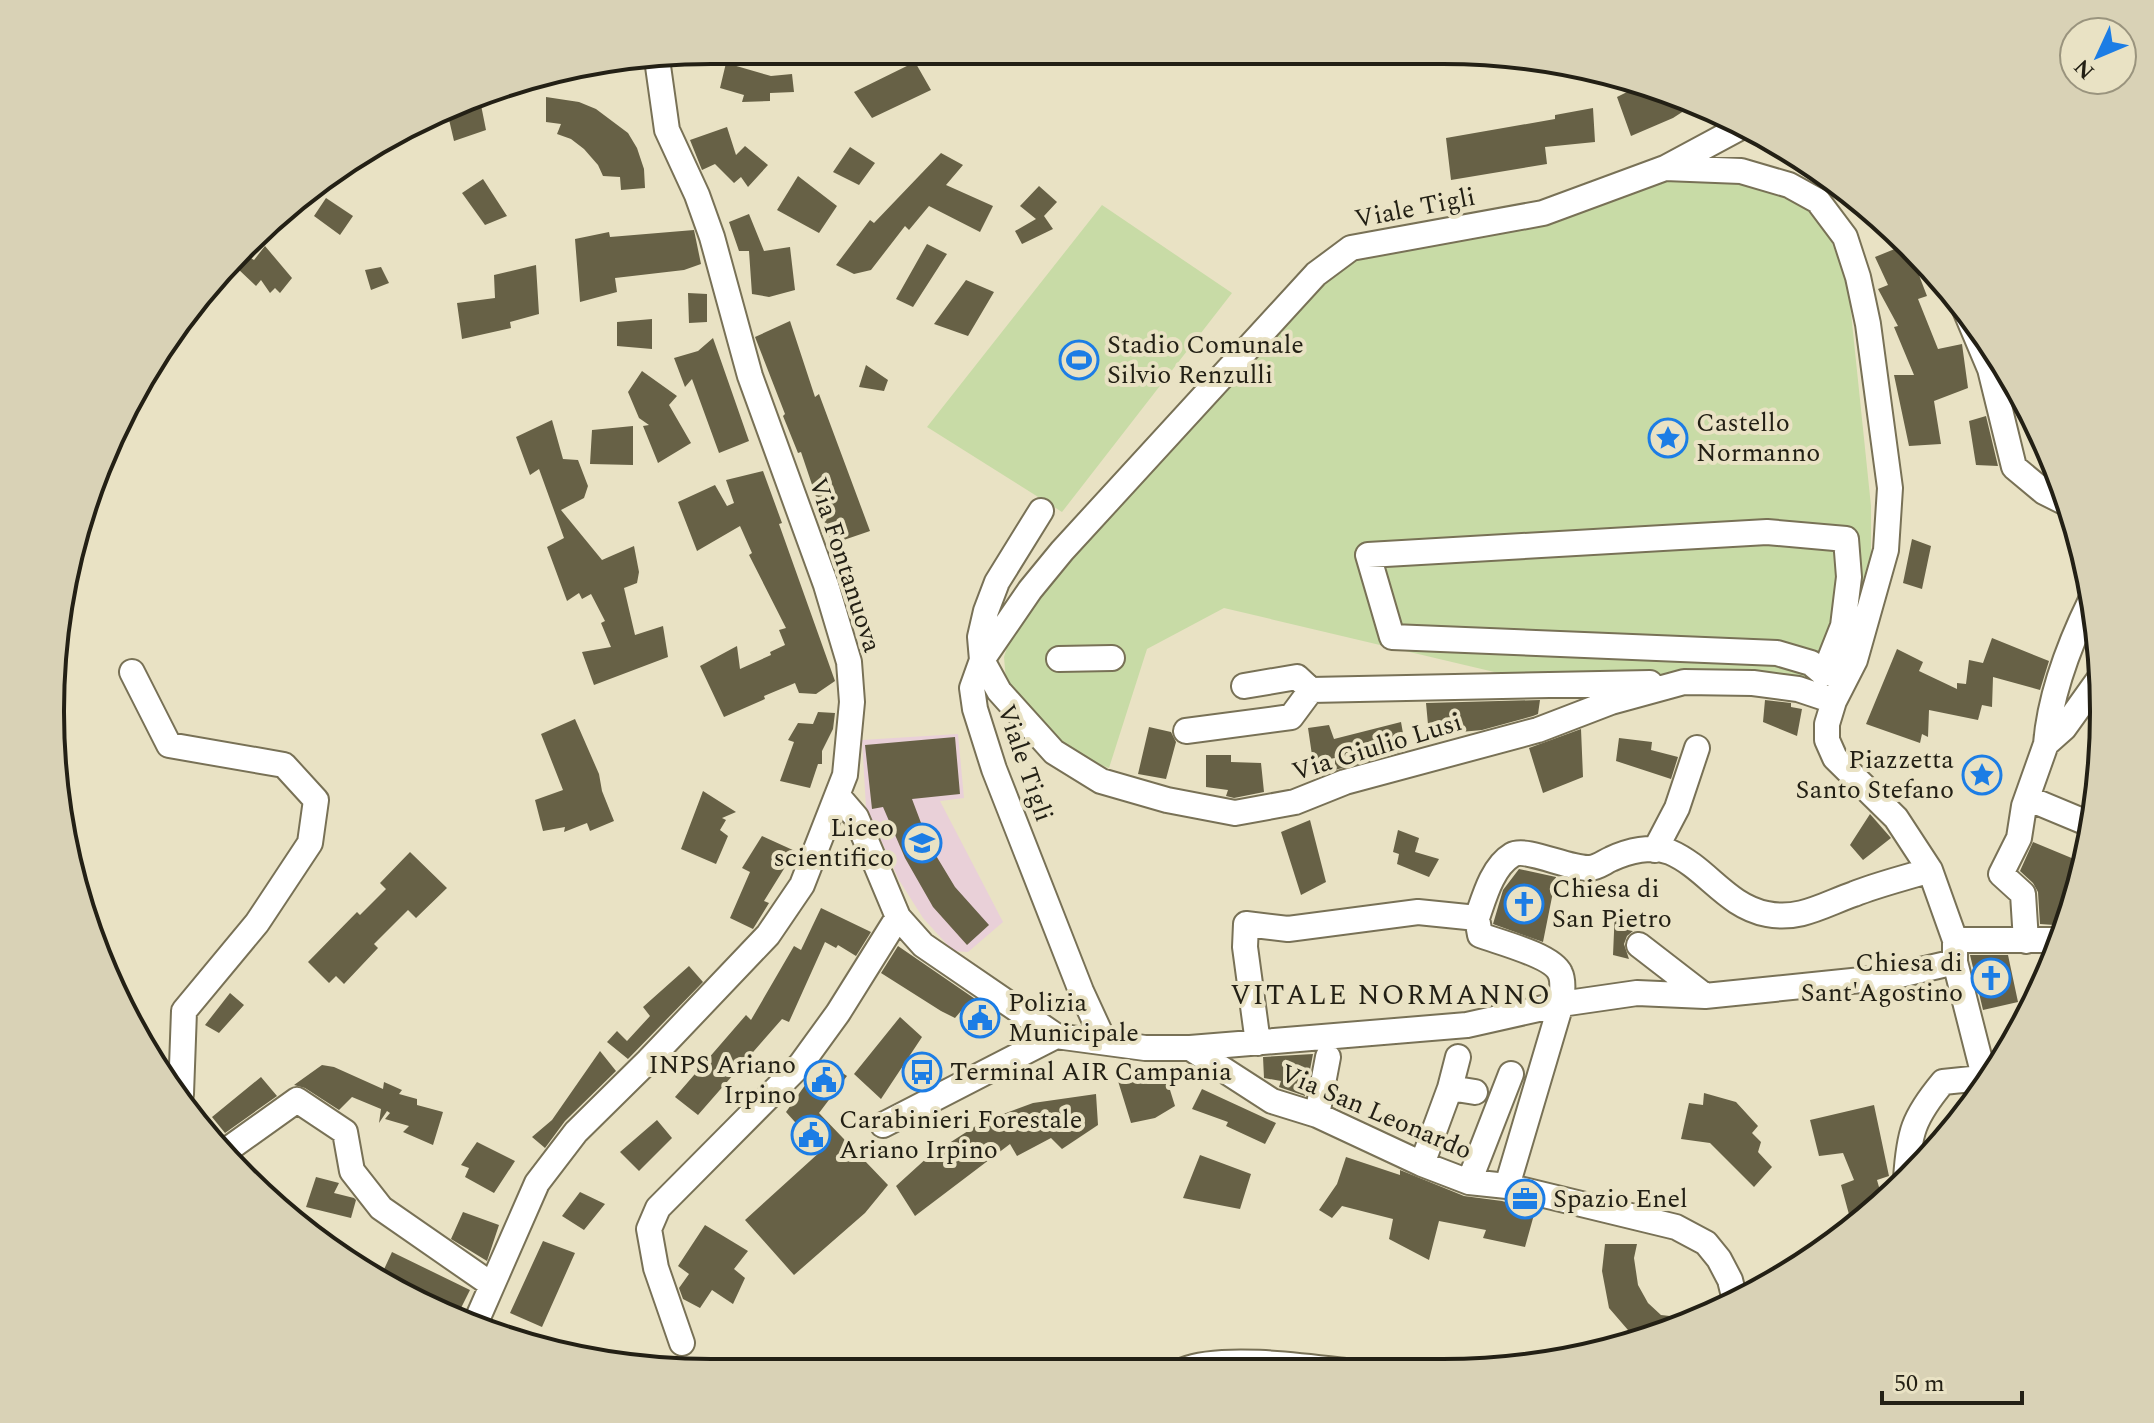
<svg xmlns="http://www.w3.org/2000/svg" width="2154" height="1423" font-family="Spectral,serif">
<rect width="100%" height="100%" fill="#e9e2c4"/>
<path fill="#e9d0d8" d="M958,734L964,798L940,801L1003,922L968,952L953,951L923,918L899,880L866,807L862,740Z"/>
<path fill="#c8dba6" d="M1672,172L1773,191L1811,211L1827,230L1848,284L1871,506V555L1856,625L1829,687L1537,682L1224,608L1147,649L1109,768L1068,752L1006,681L1004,657L1010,638L1029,605L1336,255Z
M1102,205L1232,293L1062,512L927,427Z"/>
<path fill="#676146" d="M915,62L931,90L872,118L854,92Z
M726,63L771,76L792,74L794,92L770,93V101L742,102L744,95L720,88Z
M1635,88L1642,90L1693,105L1673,118L1631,136L1617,97Z
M479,95L486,130L454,141L447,111Z
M546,97L579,102L596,109L628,133L637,148L644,169L645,188L621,190L620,177L603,176L598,165L584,149L571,139L557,134L561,124L546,122Z
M1593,108L1595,142L1545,147L1547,164L1451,180L1446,138L1555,119V115Z
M727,127L736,155L745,146L768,165L748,187L741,177L734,183L715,164L702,170L690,140Z
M850,147L875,163L859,185L833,172Z
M941,153L963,165L946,185L993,206L980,232L929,206L909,230L905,226L871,270L854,274L836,265L870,220L874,223Z
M798,176L837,206L819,233L777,210Z
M483,179L507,216L485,225L462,193Z
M1039,186L1057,202L1044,216L1053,229L1022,244L1015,231L1036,219L1020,206Z
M326,198L353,216L340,235L314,216Z
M749,214L764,251L790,247L795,290L769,297L752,294L749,251H739L729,222Z
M694,230L701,264L684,270L615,278L617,292L580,302L575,239L609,232L610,237Z
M927,244L947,254L913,307L896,299Z
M1907,244L1927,296L1918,299L1938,349L1962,344L1968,388L1934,401L1941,444L1909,446L1894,375H1914L1894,327L1898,326L1878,289L1888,285L1875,257Z
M265,246L292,278L280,293L275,288L270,293L261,280L256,286L237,268L247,256L254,260Z
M536,265L539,314L510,322L511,328L462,339L457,303L495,298L494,275Z
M381,267L389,283L371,290L365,270Z
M966,280L994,292L968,336L934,324Z
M688,293L707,294V322L689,323Z
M652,319V349L617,346V322Z
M790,321L815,397L819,394L870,531L832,544L801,452L798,453L783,416L785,414L755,337Z
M713,338L749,441L719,453L692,379L685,387L674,358L698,351Z
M866,365L888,380L884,391L859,387Z
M642,371L677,396L669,405L691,443L658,463L643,426L649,425L639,418L628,392Z
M1986,416L1998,466L1976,465L1969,421Z
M552,420L563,459L578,460L588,486L584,498L561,510L602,560L634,546L639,572L637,583L624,588L635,635L663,626L668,657L594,685L582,652L611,647L601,623L605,621L591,594L582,599L579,593L567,601L547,547L564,538L539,469L530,475L516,437Z
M633,426V465L590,464L592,430Z
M763,471L782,523L779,524L835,681L816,694L799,693L795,683L764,696L765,699L724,717L700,666L737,646L740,669L771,655L770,652L785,645L779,630L786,628L749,555L752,553L740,526L697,551L678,502L715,485L727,506L734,503L726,480Z
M1912,539L1931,546L1922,589L1903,583Z
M1992,638L2049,661L2040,690L1993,677L1992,707L1982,705L1978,720L1929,710L1928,737L1922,734L1920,743L1866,724L1897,649L1923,662L1919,671L1957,689V683L1966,684L1969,660L1983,663Z
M1540,700L1538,714L1533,716L1482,730L1429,735L1426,703Z
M1765,700L1791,703V707L1802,709L1797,736L1763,722Z
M818,712L835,713L833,729L822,751V764H818L810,788L780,781L794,742L788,740L798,723L813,724Z
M575,719L599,774L602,791L614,821L590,831L587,823L564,832L565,827L543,831L535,800L563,790L541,734Z
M1401,722L1406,750L1335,770V758L1313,762L1308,728L1329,725L1334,739Z
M1149,727L1171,732L1176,742L1166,779L1138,774Z
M1581,729L1583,777L1543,793L1529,748Z
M955,737L960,794L912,799L929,844L955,887L989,925L967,945L933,907L905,858L883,807L872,809L865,745Z
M1619,738L1652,742L1651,750L1678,757L1671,779L1616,761Z
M1206,755H1231V762L1261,763L1264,792L1234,798L1226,796L1228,790L1206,787Z
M703,791L736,812L722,818L726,820L720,830L728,836L716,864L681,849Z
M1870,814L1891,838L1863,860L1850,845Z
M1310,820L1326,882L1301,895L1281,832Z
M1398,830L1419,838L1415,852L1439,859L1429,877L1397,864L1399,854L1393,852Z
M762,836L795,851L764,901L769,903L753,929L730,918L750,872L742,868Z
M2033,842L2074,859L2054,925L2040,924L2038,892L2033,883L2020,871Z
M410,852L447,888L416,918L408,910L374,944L378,948L344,984L336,976L329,983L308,962L357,912L360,915L386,889L380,883Z
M1519,869L1556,877L1543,942L1493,924L1503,890Z
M821,908L871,932L856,956L838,945L836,948L825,942L789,1022L782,1019L698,1115L675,1097L746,1015L751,1020L794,946L801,950Z
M1615,909L1632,926L1633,931L1627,936L1624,944L1629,959L1613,955Z
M898,946L997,1014L987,1029L961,1011L955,1018L941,1011L881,973Z
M1970,955H2008L2018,1002L1983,1010Z
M689,966L703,982L628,1059L607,1042L617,1031L627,1041L650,1016L643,1007Z
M230,993L244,1005L219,1033L205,1025Z
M900,1017L922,1037L881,1099L854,1074Z
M600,1051L616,1071L565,1121L545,1148L532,1137L552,1120Z
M1313,1054L1305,1096L1279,1087L1281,1081L1264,1078L1263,1057Z
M823,1060L847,1076L819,1113L888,1185L865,1213L794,1275L745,1220L821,1151L786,1112Z
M322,1065L334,1067L383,1089L384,1082L402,1090L399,1094L417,1099V1105L443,1112L433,1145L403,1132L409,1126L385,1119L390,1113L387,1111L379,1123L381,1109L352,1097L339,1110L305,1088L294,1085Z
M1165,1074L1175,1106L1155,1118L1131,1123L1118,1081Z
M261,1077L277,1096L225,1133L212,1117Z
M1202,1089L1276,1123L1265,1144L1226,1126L1228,1122L1192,1109Z
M1704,1093L1736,1102L1758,1126L1752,1133L1761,1142L1758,1152L1772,1167L1754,1187L1710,1143L1681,1139L1689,1103L1703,1105Z
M1096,1094L1098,1125L1062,1149L1051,1138L1017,1156L1010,1144L915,1216L896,1186L929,1156L982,1122L1033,1103Z
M1874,1105L1889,1176L1877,1180L1883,1201L1853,1229L1841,1185L1854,1180L1843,1153L1819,1156L1810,1120Z
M657,1120L672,1138L639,1171L620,1152Z
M477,1142L515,1161L494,1193L465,1177L469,1168L461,1165Z
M1200,1155L1251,1174L1240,1209L1183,1198Z
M1346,1157L1400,1175V1170L1464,1196L1502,1201L1535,1211L1525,1247L1483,1238L1486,1230L1439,1221L1429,1260L1389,1239L1393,1219L1342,1206L1332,1218L1319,1210L1337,1184Z
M316,1177L339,1183L334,1193L354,1198L356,1200L351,1218L306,1207Z
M580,1192L605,1204L584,1230L562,1216Z
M463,1212L499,1225L487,1261L451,1239Z
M705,1225L748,1251L734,1269L745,1278L733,1304L712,1290L700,1308L683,1299L679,1288L689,1274L678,1266Z
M543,1241L575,1253L542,1327L510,1313Z
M1605,1244H1637L1634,1258L1638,1285L1648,1303L1661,1315L1696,1319L1641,1340L1634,1337L1609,1308L1602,1271Z
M392,1252L470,1290L457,1316L419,1305L380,1278Z"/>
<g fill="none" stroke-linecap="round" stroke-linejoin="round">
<g stroke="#787156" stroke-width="28">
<path id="minor" d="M787,51H803
M1665,168L1745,125
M1963,305L1990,369L2014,467L2044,492L2068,504
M1041,511L997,582L986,611L980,637L982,660L999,691L1054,752L1101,781L1167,800L1235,813L1295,802L1345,782L1538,730L1611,702L1684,682L1753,683L1798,689L1834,701
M1767,532L1846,539L1849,577L1843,626L1824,674L1811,663L1777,653L1392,637L1368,555Z
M1059,659L1112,658
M132,672L169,745L284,765L316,800L310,843L257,923L184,1011L181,1094
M1244,686L1297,677L1311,690L1650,683
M1186,731L1291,717L1311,690
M2046,744C2050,694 2069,645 2091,600
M838,796L856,817L898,917L923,945L1056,1036L1145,1048H1190L1272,1101L1317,1115L1422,1164L1469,1182L1507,1186L1676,1227L1706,1243L1719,1259L1730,1280L1736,1304
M2027,798L2092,825
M1655,850L1677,808L1697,748
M1477,918C1484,898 1492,867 1512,855C1526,847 1569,869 1589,868C1597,868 1604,862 1611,859C1628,851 1652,845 1670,852C1707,868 1726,906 1767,914C1799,921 1825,904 1854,894C1879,884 1905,878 1930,870
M1955,940H2062
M2026,941L2023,894L2001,874L2019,838L2024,806L2046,744L2064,728L2102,675
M1639,945L1705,996
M1104,1041L1081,991L994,769L975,709L972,688L982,660L1030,590L1062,551L1316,274L1351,248L1543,213L1665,168L1741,171L1789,185L1818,201L1845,237L1858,277L1868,324L1890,488L1886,550L1855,660L1834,701L1827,724V740L1835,758L1896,818L1930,870L1955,940V962L1986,1084
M1258,1043L1245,947L1246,924L1288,929L1418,912L1477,918L1480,935C1498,942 1552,955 1560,973C1564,981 1562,994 1561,1004L1507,1186
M1190,1048L1467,1025L1561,1004L1637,993L1705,996L1891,977L1955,962
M1450,1088L1475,1092
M1317,1115L1328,1057
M883,1125L1056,1036
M227,1150L297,1100L345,1132L352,1171L381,1208L492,1285
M1422,1164L1450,1088L1458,1057
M1906,1179C1909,1133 1913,1118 1943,1082L1991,1077
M1469,1182L1511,1074
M476,1322L537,1183L576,1132L648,1061L768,935L802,885L845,775L852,702L849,662L826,585L750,376L712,237L697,195L667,130L657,59
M682,1343L656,1268L649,1229L658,1208L801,1064L838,1013L898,917
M1184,1370C1221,1355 1304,1366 1345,1371"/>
</g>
<use href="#minor" stroke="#fff" stroke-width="24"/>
</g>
<defs>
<g id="stadium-ring" transform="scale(2)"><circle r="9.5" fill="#e9e2c4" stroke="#1c7de5" stroke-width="1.5"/><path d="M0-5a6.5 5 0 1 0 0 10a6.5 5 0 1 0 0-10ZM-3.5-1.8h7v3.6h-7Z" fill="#1c7de5"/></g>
<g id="sight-ring" transform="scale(2)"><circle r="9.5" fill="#e9e2c4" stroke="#1c7de5" stroke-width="1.5"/><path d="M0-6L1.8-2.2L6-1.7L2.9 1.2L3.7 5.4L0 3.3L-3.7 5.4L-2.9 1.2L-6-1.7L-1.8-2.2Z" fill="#1c7de5"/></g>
<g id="school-ring" transform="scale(2)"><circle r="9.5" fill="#e9e2c4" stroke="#1c7de5" stroke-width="1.5"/><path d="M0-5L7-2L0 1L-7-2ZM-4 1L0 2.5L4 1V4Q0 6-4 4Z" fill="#1c7de5"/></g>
<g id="church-ring" transform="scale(2)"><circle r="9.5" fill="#e9e2c4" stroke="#1c7de5" stroke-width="1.5"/><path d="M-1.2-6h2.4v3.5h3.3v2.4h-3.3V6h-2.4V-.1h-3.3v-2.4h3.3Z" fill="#1c7de5"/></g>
<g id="civic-ring" transform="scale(2)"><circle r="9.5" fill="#e9e2c4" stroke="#1c7de5" stroke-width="1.5"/><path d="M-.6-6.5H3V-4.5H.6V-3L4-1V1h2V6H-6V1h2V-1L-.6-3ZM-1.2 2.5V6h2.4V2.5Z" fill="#1c7de5"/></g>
<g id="bus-ring" transform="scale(2)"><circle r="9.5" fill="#e9e2c4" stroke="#1c7de5" stroke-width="1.5"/><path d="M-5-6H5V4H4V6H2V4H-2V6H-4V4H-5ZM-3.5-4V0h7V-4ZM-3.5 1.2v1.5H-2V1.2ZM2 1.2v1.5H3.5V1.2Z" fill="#1c7de5"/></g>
<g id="office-ring" transform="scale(2)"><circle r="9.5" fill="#e9e2c4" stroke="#1c7de5" stroke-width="1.5"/><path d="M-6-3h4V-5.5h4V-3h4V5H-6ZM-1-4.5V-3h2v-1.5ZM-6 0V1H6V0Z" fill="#1c7de5"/></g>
</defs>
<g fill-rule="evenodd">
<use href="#stadium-ring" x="1079" y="360"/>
<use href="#sight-ring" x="1668" y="438"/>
<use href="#sight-ring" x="1982" y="775"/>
<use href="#school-ring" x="922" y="843"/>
<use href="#church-ring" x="1524" y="904"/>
<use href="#church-ring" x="1991" y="978"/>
<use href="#civic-ring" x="980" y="1018"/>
<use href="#bus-ring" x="922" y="1072"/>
<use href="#civic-ring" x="824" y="1080"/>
<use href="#civic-ring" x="811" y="1135"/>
<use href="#office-ring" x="1525" y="1199"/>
</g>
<g text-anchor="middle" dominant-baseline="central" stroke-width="8" stroke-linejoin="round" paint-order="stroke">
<g font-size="26" fill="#232015" stroke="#e9e2c4">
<text transform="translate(1415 208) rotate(-11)">Viale Tigli</text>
<text transform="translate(845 565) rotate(72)">Via Fontanuova</text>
<text transform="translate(1377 747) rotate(-17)">Via Giulio Lusi</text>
<text transform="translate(1025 763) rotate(71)">Viale Tigli</text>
<text transform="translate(1376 1112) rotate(23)">Via San Leonardo</text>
</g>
<g font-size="26" fill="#232015" stroke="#e9e2c4" text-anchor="start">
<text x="1107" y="345">Stadio Comunale<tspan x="1107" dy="30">Silvio Renzulli</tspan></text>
<text x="1696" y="423">Castello<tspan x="1696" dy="30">Normanno</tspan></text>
<text x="1954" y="760" text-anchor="end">Piazzetta<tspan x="1954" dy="30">Santo Stefano</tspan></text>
<text x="894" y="828" text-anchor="end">Liceo<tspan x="894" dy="30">scientifico</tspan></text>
<text x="1552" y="889">Chiesa di<tspan x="1552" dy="30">San Pietro</tspan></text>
<text x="1963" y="963" text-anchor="end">Chiesa di<tspan x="1963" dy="30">Sant'Agostino</tspan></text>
<text x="1008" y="1003">Polizia<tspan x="1008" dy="30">Municipale</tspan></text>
<text x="796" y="1065" text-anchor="end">INPS Ariano<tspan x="796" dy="30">Irpino</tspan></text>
<text x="950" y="1072">Terminal AIR Campania</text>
<text x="839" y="1120">Carabinieri Forestale<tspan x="839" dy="30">Ariano Irpino</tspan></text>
<text x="1553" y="1199">Spazio Enel</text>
</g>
<g font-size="28" letter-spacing="2" fill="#232015" stroke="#e9e2c4">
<text x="1391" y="995">VITALE NORMANNO</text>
</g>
</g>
<path d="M0 0H2154V1423H0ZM711 64H1443A647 647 0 0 1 2090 711V712A647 647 0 0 1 1443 1359H711A647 647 0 0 1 64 712V711A647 647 0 0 1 711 64Z" fill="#d9d2b6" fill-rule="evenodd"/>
<path fill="none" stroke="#232015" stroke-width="4" d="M711 64H1443A647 647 0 0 1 2090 711V712A647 647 0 0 1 1443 1359H711A647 647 0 0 1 64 712V711A647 647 0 0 1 711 64Z"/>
<g transform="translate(2098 56) rotate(226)"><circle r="38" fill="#e9e2c4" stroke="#9a947e" stroke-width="2"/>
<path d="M0-6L14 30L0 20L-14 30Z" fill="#1c7de5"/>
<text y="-12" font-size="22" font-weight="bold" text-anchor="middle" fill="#232015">N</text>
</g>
<path d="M1882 1391v12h140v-12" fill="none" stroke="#232015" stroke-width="4"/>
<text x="1894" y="1391" font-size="24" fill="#232015" stroke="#e9e2c4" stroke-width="6" paint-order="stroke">50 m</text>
</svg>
